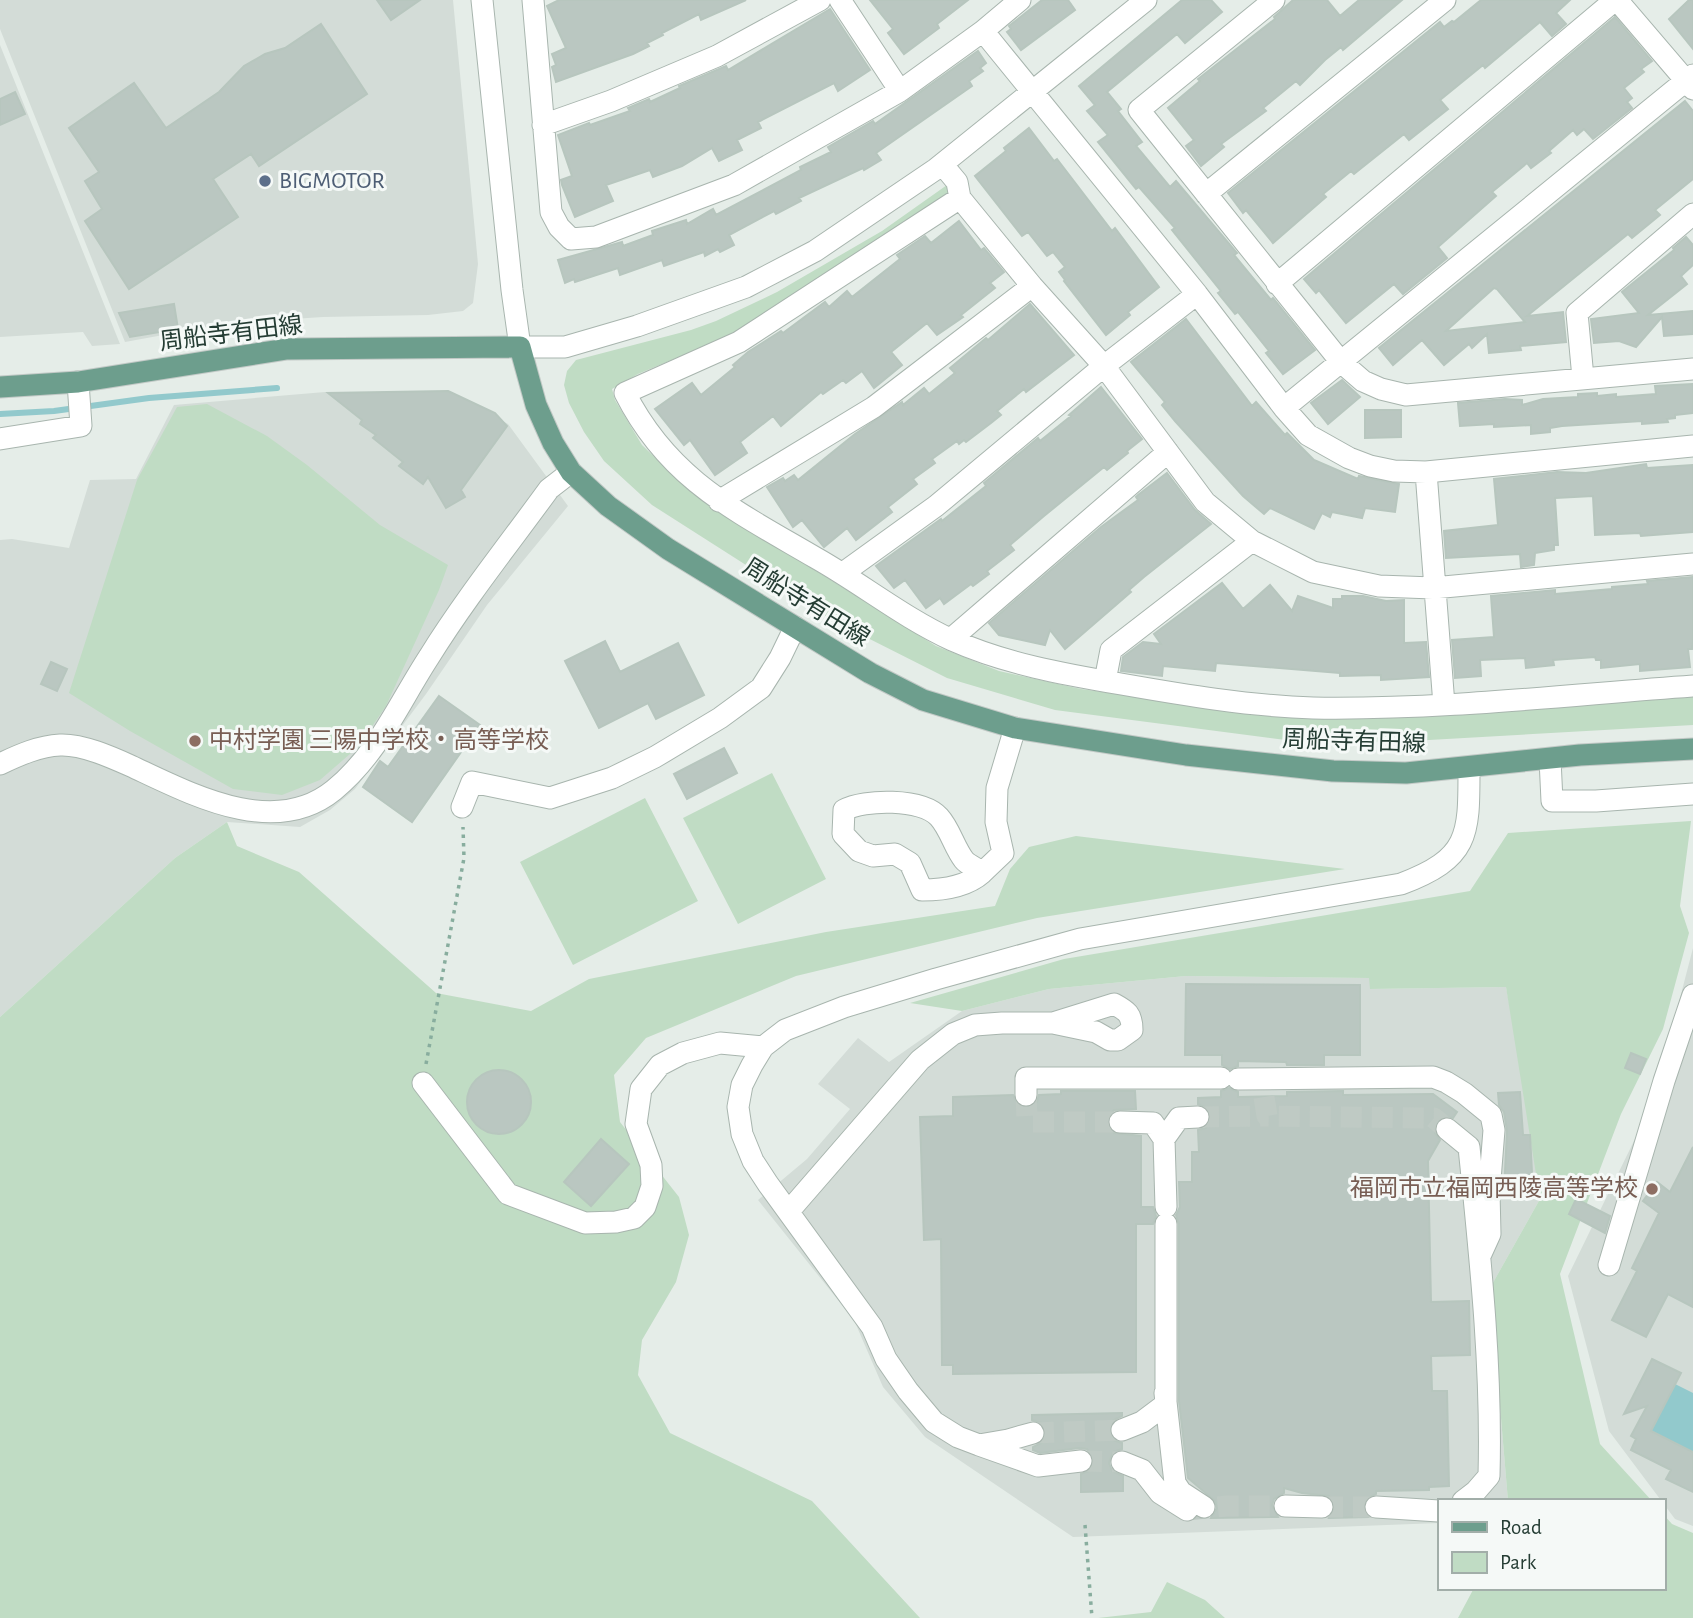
<svg xmlns="http://www.w3.org/2000/svg" width="1693" height="1618" font-family="'Alegreya Sans','Noto Sans JP',sans-serif">
<rect width="100%" height="100%" fill="#e5ede8"/>
<path fill="#d3dcd7" d="M0,0H453L478,264L473,303L463,311L428,315L323,317L229,323L125,342L0,29Z
M0,45L120,344L92,346L83,332L0,337Z
M325,392H451L508,424L568,506L487,605L426,694L355,789L330,810L300,827L227,822L175,858L0,1017V540L12,539L69,548L90,480L136,479L174,405Z
M1693,948V1526L1675,1519L1609,1431L1568,1276L1653,1102Z
M1186,976L1370,978L1371,989L1506,987L1535,1137L1540,1199L1490,1288L1508,1501H1439V1523L1073,1537L925,1437L883,1387L854,1320L758,1200L807,1159L850,1109L818,1084L858,1038L889,1062L962,1011L1049,989Z"/>
<path fill="#c0dcc4" d="M947,185L952,190L946,197L801,292L729,336L638,374L612,389L615,400L642,445L692,493L936,646L999,671L1081,689L1218,708L1693,694V725L1394,742H1301L1055,710L947,678L832,620L652,505L604,461L584,432L569,403L564,385L567,371L576,360L691,330L716,321L777,292L882,231Z
M207,404L267,436L307,465L380,525L448,565L439,590L386,706L358,747L320,780L282,795L233,789L130,731L69,693L137,480L177,407Z
M772,773L826,879L738,924L683,818Z
M645,798L698,901L573,965L520,862Z
M1691,821L1680,906L1689,933L1663,1029L1621,1114L1560,1274L1600,1444L1652,1501H1508L1490,1288L1540,1199L1506,987L1370,989L1369,978L1186,976L1049,989L962,1011L910,1003L1064,959L1470,891L1508,833Z
M227,822L237,846L299,872L436,993L531,1011L589,979L826,932L995,906L1010,869L1029,847L1076,836L1345,869L1037,918L796,976L646,1038L614,1075L620,1122L679,1197L689,1235L676,1282L642,1340L638,1375L670,1433L812,1501L920,1618H0V1017L175,858Z
M1663,1514L1672,1524L1693,1533V1618H1458L1474,1588H1663Z
M1167,1582L1205,1600L1225,1618H1098L1151,1612Z"/>
<path fill="#92c9cc" d="M1675,1384L1693,1393V1452L1651,1431Z"/>
<g fill="none" stroke-linecap="round" stroke-linejoin="round">
<path stroke="#92c9cc" stroke-width="6" d="M0,414L54,411L149,398L277,388"/>
</g>
<path fill="#bac7c1" stroke="#b7c6be" stroke-width="2" fill-rule="evenodd" d="M377,0H420L391,20Z
M559,0H746L701,20L699,14L662,33L663,35L647,43L649,46L633,54L556,82L552,67L556,65L552,54L566,48L547,6Z
M870,0H968L937,24L939,28L904,54L888,33L893,29Z
M1042,0H1068L1075,10L1021,50L1007,32L1011,29L1009,26Z
M1182,0H1211L1222,12L1185,43L1177,34L1107,92L1121,109L1118,111L1142,142L1136,146L1170,187L1176,181L1237,253L1234,255L1271,300L1273,298L1315,350L1283,374L1266,353L1269,351L1238,312L1235,314L1218,293L1221,291L1172,230L1175,228L1139,187L1136,189L1098,142L1108,135L1087,111L1095,105L1079,86Z
M1293,0H1327L1340,16L1359,0H1402L1343,50L1341,47L1325,60L1300,85L1296,81L1263,108L1266,111L1221,144L1224,147L1201,166L1186,146L1194,140L1168,108L1200,81L1198,79L1275,19L1274,17Z
M1481,0H1570L1556,13L1566,24L1552,36L1540,22L1485,68L1483,65L1440,100L1448,109L1409,140L1404,134L1354,174L1351,171L1323,194L1326,197L1273,243L1246,210L1243,213L1228,193L1440,22L1444,27L1452,21L1454,22Z
M1689,0H1693V49L1669,19Z
M830,9L870,70L838,91L834,83L758,122L761,128L737,140L742,150L719,161L712,148L682,166L653,177L650,170L606,185L613,201L575,217L562,185L561,180L572,176L558,135L589,123L590,125L630,111L628,108L649,99L650,102L680,88L679,86L726,66L728,70Z
M1615,17L1652,61L1641,69L1644,72L1624,88L1632,98L1627,102L1632,108L1593,139L1584,129L1577,135L1573,130L1549,151L1551,153L1531,168L1527,163L1492,192L1496,196L1438,247L1447,258L1403,294L1394,284L1346,323L1319,290L1316,293L1304,279Z
M321,24L367,94L259,166L251,154L213,179L238,217L129,289L85,221L102,209L85,181L99,172L69,128L134,83L166,128L219,92L244,66L265,54L285,48Z
M978,51L986,63L980,68L983,71L969,81L972,86L876,153L881,160L864,170L863,168L799,198L801,201L776,214L774,211L729,235L734,245L720,252L718,249L705,256L704,252L664,266L662,260L620,275L618,268L575,282L574,279L565,283L558,260L622,242L623,246L653,235L652,231L686,220L687,224L713,209L716,215L801,170L800,167L831,152L828,147L873,121L875,124Z
M15,92L25,114L0,125V99Z
M1685,101L1693,111V179L1655,210L1660,215L1632,238L1628,234L1527,316L1563,312L1566,342L1520,346L1521,350L1489,353L1487,334L1472,348L1469,344L1444,365L1422,340L1393,365L1379,348ZM1494,288L1497,289L1525,322L1446,331Z
M1029,128L1054,161L1057,159L1112,231L1115,228L1159,287L1128,312L1130,315L1106,335L1064,281L1065,280L1059,272L1065,267L1053,252L1047,256L1028,232L1022,236L975,176L1006,151L1004,148Z
M959,221L981,250L984,248L1004,272L990,283L995,288L961,315L963,317L937,335L927,323L891,352L902,365L874,388L862,371L846,383L843,380L823,394L821,392L781,426L773,416L740,442L747,453L715,475L690,440L684,445L655,409L692,383L701,395L735,367L733,365L748,352L781,331L783,333L825,302L829,307L847,291L852,297L900,259L897,255L925,236L931,243Z
M1686,237L1693,245V265L1681,276L1687,284L1648,315L1693,311V334L1664,336L1662,317L1636,347L1619,341L1594,343L1591,319L1639,313L1622,292L1674,250L1673,248Z
M174,304L178,329L130,337L119,313Z
M1030,304L1074,355L1026,392L1024,389L997,411L1001,415L991,423L966,442L964,440L959,444L957,441L932,459L935,463L913,479L917,484L888,507L892,512L856,540L847,528L824,547L802,520L793,527L767,487L783,478L785,481L794,475L798,480L855,434L902,402L903,405L924,388L929,394L955,373L950,368L986,338L988,340Z
M1186,319L1252,406L1256,402L1285,435L1287,433L1314,460L1358,479L1359,476L1399,484L1395,512L1365,508L1362,518L1332,512L1330,517L1322,513L1314,529L1270,508L1264,514L1243,496L1175,421L1162,405L1165,402L1131,362Z
M1342,380L1360,397L1328,424L1311,403Z
M1693,384V413L1675,415V418L1667,419L1668,422L1642,424V421L1562,426L1550,428V432L1531,434V425L1494,427V424L1460,426L1458,403L1505,399L1522,400V405L1543,399L1578,397V394L1597,393V396L1616,394V397L1656,394L1655,386Z
M1101,387L1142,439L1127,451L1128,453L1107,470L1104,467L1044,516L1010,545L1014,550L987,571L989,574L973,586L971,584L944,604L940,598L926,608L905,580L894,588L876,566L941,519L942,521L986,486L984,483L1038,438L1040,441L1071,416L1069,415Z
M448,391L495,413L507,426L461,490L465,497L446,508L428,477L423,484L399,466L403,462L373,438L376,435L360,424L362,420L328,393Z
M1365,410H1401V437L1365,438Z
M1646,464L1647,468L1693,465V532L1641,536L1640,533L1595,535L1593,496L1555,498L1558,545H1554V550L1535,553L1534,565L1521,567L1520,554L1446,558L1444,531L1498,525L1494,479L1557,472L1586,473Z
M1167,473L1195,510L1211,524L1144,577L1129,590L1131,592L1065,649L1050,630L1045,645L999,635L989,623L1101,527L1138,500L1136,497L1138,495Z
M1693,577V641L1692,649H1688L1690,667L1640,671V664L1601,668V660H1596L1595,657L1553,660L1554,665L1526,668L1525,658L1480,660L1481,676L1455,678L1452,640L1494,637L1491,596L1555,590V594L1612,589V587L1648,584L1647,581Z
M1222,583L1243,609L1270,585L1292,611L1298,596L1333,608V599H1342V596H1363L1386,601L1404,600V643L1426,642L1429,677L1381,680V675L1340,676V673L1216,663L1215,671L1163,666L1162,676L1121,671L1123,657L1143,642L1161,644L1154,634Z
M605,641L620,672L678,643L704,695L656,719L648,703L599,728L565,661Z
M51,662L67,669L57,691L41,684Z
M439,696L480,725L412,822L363,787L380,761L388,767Z
M724,748L737,773L687,799L674,774Z
M1186,984L1360,985V1055H1324V1065H1287L1286,1062L1238,1061V1066L1230,1069L1222,1065V1055H1185Z
M1631,1053L1646,1059L1640,1074L1625,1068Z
M467 1102a32 32 0 1 1 64 0a32 32 0 1 1-64 0Z
M1229,1088L1238,1092V1097L1287,1096V1092L1343,1091V1095L1433,1094L1457,1112L1453,1118L1443,1117L1436,1121L1435,1133L1440,1140L1428,1161L1431,1302L1469,1301L1470,1355L1431,1356L1432,1391H1447L1449,1486L1429,1487V1490L1376,1491V1494L1366,1499L1363,1505L1368,1517L1329,1518L1335,1507L1329,1496L1302,1493L1284,1488V1493L1274,1499L1272,1505L1278,1517L1211,1518L1217,1508L1215,1501L1188,1478L1179,1401V1224L1176,1215L1180,1207L1179,1182H1192V1152H1199L1198,1130L1206,1128L1211,1117L1209,1109L1198,1104V1098L1221,1097V1091Z
M1061,1091H1135L1136,1109L1114,1110L1109,1116L1107,1122L1114,1133L1141,1136V1207H1153L1156,1216L1153,1224H1136V1372L953,1374V1365H942L941,1239L924,1240L920,1117L953,1116V1097L1013,1095L1019,1106L1027,1108L1037,1102L1039,1095L1061,1094Z
M1520,1092L1523,1135H1530L1533,1191L1504,1192L1507,1131L1504,1112L1499,1105L1498,1093Z
M601,1139L629,1164L591,1206L564,1182Z
M1693,1147V1307L1668,1294L1646,1337L1612,1320L1637,1271L1632,1268L1659,1213L1643,1201L1657,1182L1670,1192Z
M1576,1199L1610,1216L1605,1233L1569,1214Z
M1652,1359L1681,1373L1651,1431L1693,1452V1492L1666,1479L1671,1470L1631,1450L1636,1439L1631,1436L1647,1406L1624,1414Z
M1122,1413V1416L1112,1421L1109,1429L1113,1440L1122,1443V1449L1113,1452L1109,1463L1112,1471L1123,1476V1491L1081,1492V1474L1089,1471L1094,1460L1087,1449L1079,1448L1040,1453L1033,1450V1447L1043,1442L1046,1430L1042,1423L1032,1420V1415Z"/>
<g fill="none" stroke-linecap="round" stroke-linejoin="round">
<path stroke="#bfcac4" stroke-width="21" stroke-dasharray="21 10" stroke-linecap="butt" d="M1026,1095L1027,1118L1030,1122H1120
M1264,1097L1267,1116L1434,1118L1447,1129
M1198,1117L1267,1116
M1033,1433L1122,1430
M1081,1461L1122,1462
M1322,1507H1376
M1187,1510L1227,1506H1285"/>
<g stroke="#a8b5ae" stroke-width="23">
<path id="minor" d="M482,0L512,290L520,347H565L637,326L746,287L815,251L936,169L1146,0
M533,0L551,212L559,227L571,239L596,237L734,185L900,91L983,31
M840,0L900,91
M1020,0L983,31L1197,294L1284,408L1308,435L1349,458L1370,466L1394,471L1426,472L1693,446
M1274,0L1139,110L1341,362L1363,381L1381,389L1406,395L1693,369
M1617,0L1693,89
M543,125L611,101L717,56L820,0
M942,164L957,182L960,198L1032,286L1104,366L1205,502L1252,541L1313,572L1379,586L1433,588L1693,564
M1206,194L1445,0
M960,198L739,342L625,393C669,480 736,511 816,558C862,584 904,618 952,640C1006,664 1063,674 1121,684C1184,695 1249,706 1313,708C1440,710 1567,695 1693,686
M1277,284L1615,0
M1583,378L1577,313L1693,214
M1284,408L1693,75
M0,439L81,426L78,382
M1426,472L1444,705
M719,501L874,407L1032,286
M843,573L936,506L1104,366L1197,294
M951,639L1168,452
M1105,681L1111,650L1252,541
M1550,759L1552,801H1596L1693,794
M0,764C19,755 39,746 60,745C82,744 111,757 131,766C191,794 274,839 334,790C378,754 399,703 429,657C465,599 509,544 549,489L571,472
M462,807L472,782L550,798L612,778L655,757L720,718L761,688L780,658L795,627
M982,873C966,887 943,890 922,890L910,863L895,854L873,856L859,851L843,834L844,810C864,799 922,798 939,817C950,829 954,847 964,860C968,865 977,868 982,873L1003,853L996,822L997,788L1015,728
M1238,1079L1433,1077L1446,1082L1464,1093L1491,1115L1494,1130L1489,1192L1490,1234L1480,1256
M423,1083L508,1194L585,1223L616,1222L634,1218L645,1207L652,1186L651,1165L636,1124L641,1089L660,1065L683,1053L720,1043L763,1047
M1026,1095V1078H1221
M1120,1122L1153,1123L1164,1139L1166,1207
M1447,1129L1469,1147C1480,1257 1492,1366 1489,1476L1476,1491L1463,1501
M1164,1139L1179,1118L1198,1117
M789,1211L920,1060L953,1034L975,1025L1002,1023H1053L1096,1032L1110,1040H1118L1132,1030C1132,1014 1127,1011 1114,1004L1053,1023
M1609,1265L1664,1081L1693,995
M1165,1393L1175,1483L1181,1492L1204,1507
M1122,1430L1142,1422L1166,1404V1224
M1033,1433L1008,1440L979,1445L1038,1466L1081,1461
M979,1445L958,1437L934,1422L908,1391L886,1359L872,1327L768,1184L753,1161L742,1134L738,1107L742,1085L752,1065L763,1047L785,1030L844,1007L936,979L1080,939L1401,884C1470,858 1469,835 1469,768
M1122,1462L1142,1470L1160,1493L1187,1510
M1285,1506L1322,1507
M1376,1507L1439,1511"/>
</g>
<g stroke="#c2c9c6" stroke-width="23">
<path id="major" d="M0,387L78,382L287,349L520,347L536,405L553,443L571,472L608,506L668,549L870,673L923,700L1015,728L1186,755L1333,771L1406,773L1580,755L1693,749"/>
</g>
<path stroke="#88ad9e" stroke-width="3.5" stroke-dasharray="3.5 5" stroke-linecap="butt" d="M426,1064L464,858L463,827
M1085,1525L1092,1618"/>
<use href="#minor" stroke="#fff" stroke-width="21"/>
<use href="#major" stroke="#6d9e8d" stroke-width="21"/>
</g>
<circle fill="#5c6f8a" stroke="#f5f9f7" stroke-width="2.5" cx="265" cy="181" r="7"/>
<g fill="#8d6e63" stroke="#f5f9f7" stroke-width="2.5">
<circle cx="195" cy="741" r="7"/>
<circle cx="1652" cy="1189" r="7"/>
</g>
<g text-anchor="middle" dominant-baseline="central" stroke-width="6" stroke-linejoin="round" paint-order="stroke">
<g font-size="24" fill="#4e5e75" stroke="#f5f9f7" text-anchor="start">
<text x="279" y="181">BIGMOTOR</text>
</g>
<g font-size="24" fill="#253d34" stroke="#f5f9f7">
<text transform="translate(231 334) rotate(-7)">周船寺有田線</text>
<text transform="translate(806 603) rotate(32)">周船寺有田線</text>
<text transform="translate(1354 742) rotate(2)">周船寺有田線</text>
</g>
<g font-size="24" fill="#785e54" stroke="#f5f9f7" text-anchor="start">
<text x="209" y="741">中村学園 三陽中学校・高等学校</text>
<text x="1638" y="1189" text-anchor="end">福岡市立福岡西陵高等学校</text>
</g>
</g>
<rect x="1438" y="1499" width="228" height="91" fill="#f5f9f7" stroke="#a2aea9" stroke-width="2"/>
<rect x="1452" y="1522" width="35" height="10" fill="#6d9e8d" stroke="#a2aea9" stroke-width="2"/>
<text x="1500" y="1534" font-size="21" fill="#253d34">Road</text>
<rect x="1452" y="1552" width="35" height="21" fill="#c0dcc4" stroke="#a2aea9" stroke-width="2"/>
<text x="1500" y="1569" font-size="21" fill="#253d34">Park</text>
</svg>
